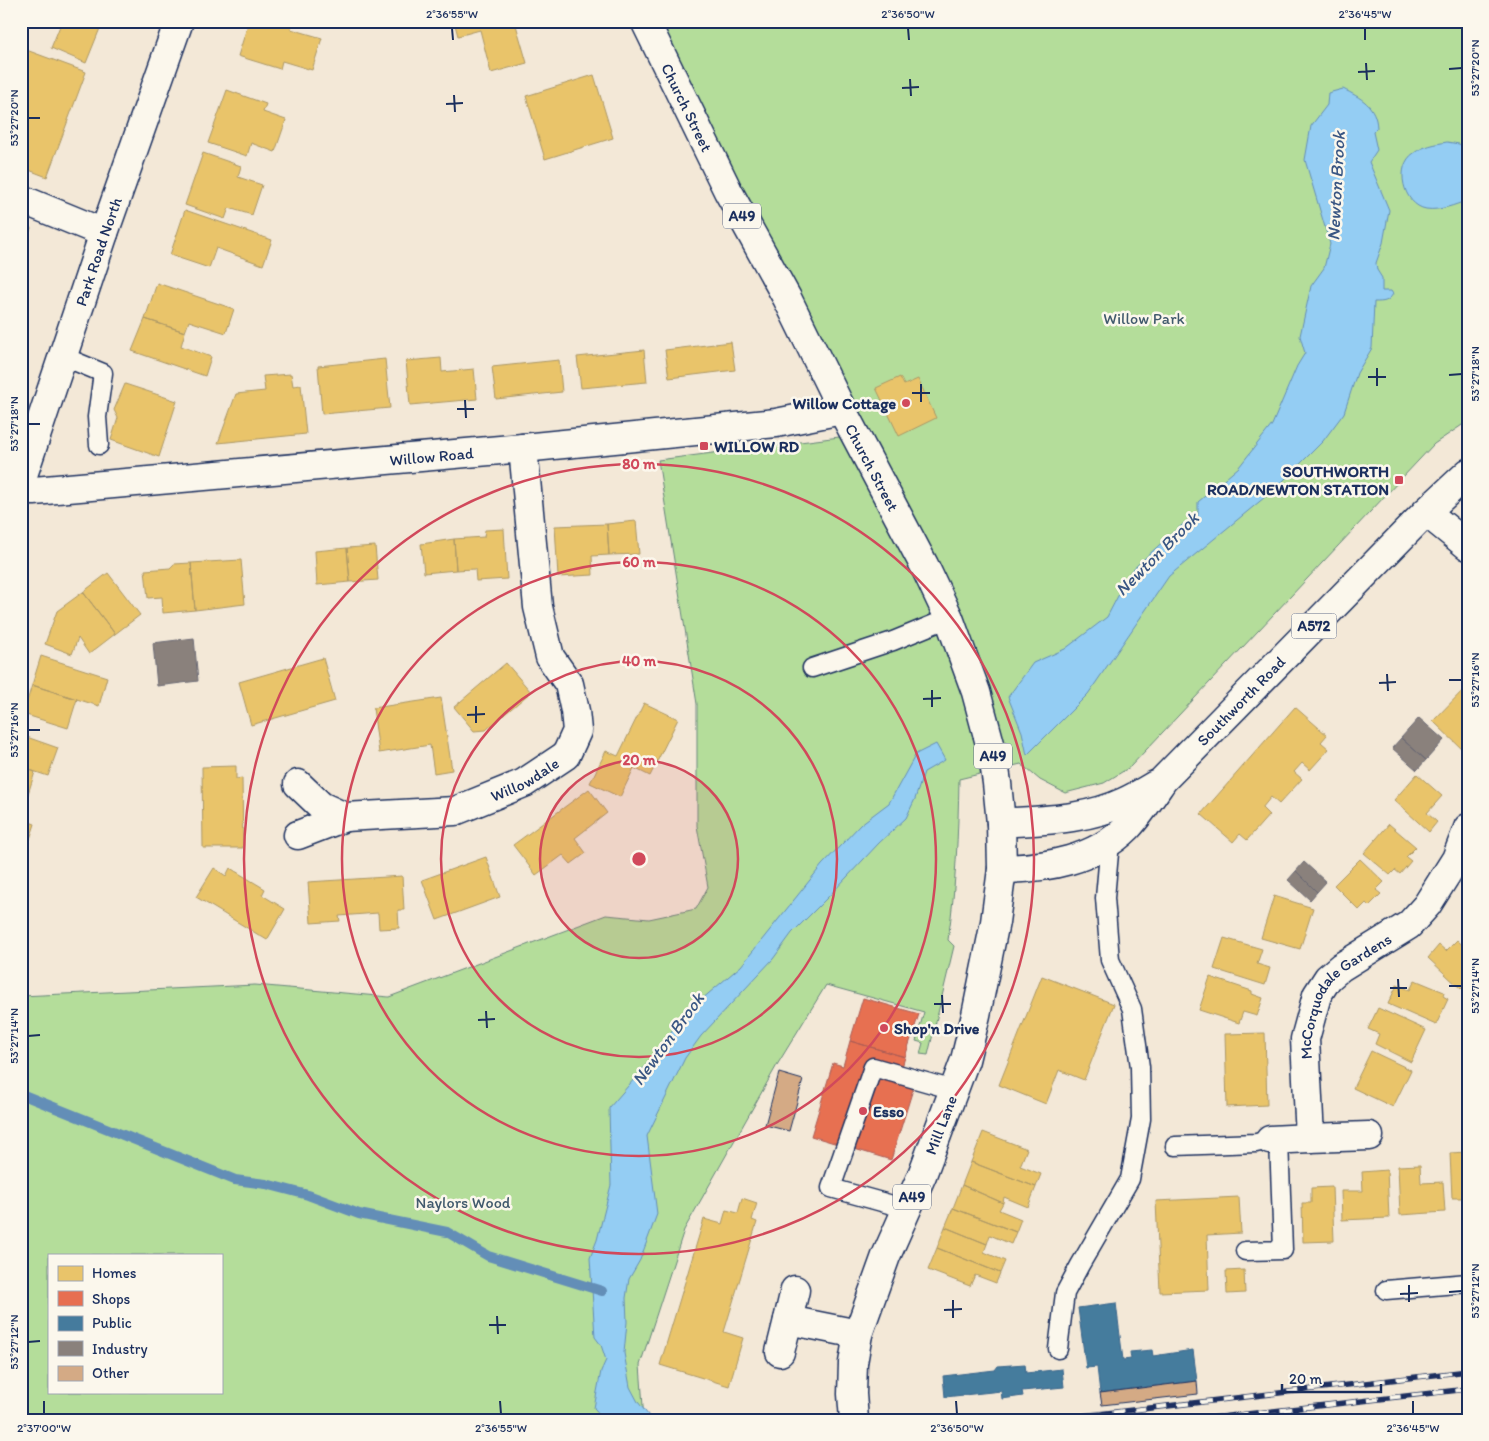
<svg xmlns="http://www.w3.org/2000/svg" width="1489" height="1441" font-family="Itim,sans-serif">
<rect width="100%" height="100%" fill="#f3e8d7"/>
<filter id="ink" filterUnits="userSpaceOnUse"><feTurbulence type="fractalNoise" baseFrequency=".02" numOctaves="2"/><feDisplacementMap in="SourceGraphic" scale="10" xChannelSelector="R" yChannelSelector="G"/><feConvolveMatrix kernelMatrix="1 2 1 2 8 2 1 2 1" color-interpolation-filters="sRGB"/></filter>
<g filter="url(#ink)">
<path fill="#b4dd9a" stroke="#68867c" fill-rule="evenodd" d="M645,21H1468V421L1434,444L1130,767L1104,783L1065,793L1040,780L1021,764L959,779C958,834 956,885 948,940L954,946L928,1055L920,1054L923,1043L916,1041L924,1012L826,985L777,1065L684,1230L640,1365L644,1420H21V996L255,985L389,997L606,915L649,919L696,909L708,887L697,826V704L658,460L871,433L792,296ZM49,1255H221V1392H49Z"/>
<path fill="#94cdf3" stroke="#648eb7" d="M1343,89C1361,98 1376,105 1377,128L1373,132L1377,150L1369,162L1389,210L1383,243L1376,263L1377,270L1382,278V291H1391L1393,294C1388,302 1384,302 1374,302L1372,348L1357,373L1344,413L1323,441L1276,488L1169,576L1088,694L1027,755L1022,732L1008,697L1033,663L1065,649L1107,617L1131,571L1170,535L1186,522L1198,515V502L1239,467L1272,425L1297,366L1305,353L1300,336L1311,286L1324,268L1330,244L1305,160L1311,126L1327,105L1328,93Z
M1447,142L1459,144L1468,149V200C1455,205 1440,211 1426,209C1403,205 1394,166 1414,153C1423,146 1436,144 1447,142Z
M936,744L945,760L924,772L915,799L906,818L879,843L831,894L792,933L773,959L701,1036L685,1058L647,1136L657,1214L640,1260L629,1279L626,1298L627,1322L624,1353L630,1387L638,1402L652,1420H605L594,1408L601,1371L606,1360L601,1345L595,1337L590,1258L597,1240L611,1185L609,1108L655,1055L682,1016L741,966L822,865L861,824L889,803L916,754Z"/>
<path fill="#e9c46a" stroke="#ab9766" d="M62,21H103L86,63L51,48Z
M249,21H293L291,29L322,38L312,70L282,61L280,69L238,56Z
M454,21H531L516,25L527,63L491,73L480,30L458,36Z
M21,48L86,72L47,177L21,167V86H23L27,76L21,74Z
M594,75L613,138L545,159L526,96Z
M227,90L266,104L263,112L286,120L275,152L251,143L247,156L208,143Z
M203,153L241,166L238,177L262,185L252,215L229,208L225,219L185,205Z
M185,210L272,240L263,265L216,248L209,268L170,255Z
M21,224L31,228L21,258Z
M157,283L234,309L226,333L189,321L185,332L145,319Z
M145,319L185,332L181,346L211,357L205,376L132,351Z
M731,342L735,370L669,378L665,350Z
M644,350L647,382L581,388L577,357Z
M441,358L442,372L474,369L477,399L410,405L406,361Z
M385,359L390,408L322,414L318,366Z
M559,360L562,392L496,399L492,367Z
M291,374L293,386L301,385L306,434L218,443L236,394L265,391L263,376Z
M900,377L904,385L918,379L936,418L899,436L876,388Z
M125,384L177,401L159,457L111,440L118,418L114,410Z
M636,521L639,554L609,555L607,524Z
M607,524L609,555L592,556L593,575L558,577L555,526Z
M504,529L507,579L476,581L475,569L456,570L454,539L484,537L485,530Z
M454,539L456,570L424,573L421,544Z
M375,546L378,580L350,582L347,548Z
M347,548L350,582L317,585L315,551Z
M241,560L245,604L195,610L191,563Z
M191,563L195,610L163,613L162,597L148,598L145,570L170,568L174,564Z
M108,573L140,615L115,634L83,592Z
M83,592L115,634L89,654L78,638L72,654L45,644L57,611Z
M41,656L107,677L99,706L32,685Z
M323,658L335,701L251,725L239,682Z
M506,663L531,692L486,730L474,731L454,707Z
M32,685L77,699L68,728L23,714Z
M1468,685V749L1465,752L1433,721Z
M441,698L452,770L434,773L430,745L379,753L373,708Z
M644,703L678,719L650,776L634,768L620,797L590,783L606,751L618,756Z
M1295,707L1327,735L1321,742L1329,749L1310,770L1302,763L1294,772L1302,779L1279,804L1271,797L1262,808L1269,815L1247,840L1240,834L1233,842L1201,814Z
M21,735L58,748L48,776L21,767Z
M236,766V779L242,778L243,848H203L202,767Z
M21,767L35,772L25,803L21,802Z
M1417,774L1442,796L1427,813L1437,822L1429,832L1394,800Z
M589,789L607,813L575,838L586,853L571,864L563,855L536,875L513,845Z
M21,819L35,824L25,854L21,853Z
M1389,824L1416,847L1406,857L1411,861L1400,874L1395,870L1390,875L1364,853Z
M486,857L500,897L437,920L422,880Z
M1360,859L1384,882L1376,890L1381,894L1369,906L1366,903L1359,910L1334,885Z
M214,868L226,876L230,868L265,889L262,895L285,909L267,940L196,897Z
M402,876L404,910H398L399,928L379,929L378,913L339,916L340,921L311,923L308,882Z
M1274,896L1313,908L1300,949L1261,938Z
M1224,938L1262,949L1257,964L1270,968L1265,985L1214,969Z
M1457,940L1468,950V982L1461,989L1428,958L1439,945L1446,951Z
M1042,976L1114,1004L1084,1080L1059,1070L1046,1104L999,1085Z
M1210,977L1252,991V994L1263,998L1257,1016L1243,1012L1239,1023L1199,1010Z
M1415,980L1444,992L1443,996L1448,999L1436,1025L1388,1004L1397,985L1410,990Z
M1378,1008L1426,1030L1411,1062L1375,1044L1379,1034L1368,1029Z
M1265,1033L1267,1105L1227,1107L1225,1034Z
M1371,1051L1411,1070L1393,1107L1353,1088Z
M983,1132L1027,1149L1020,1166L1041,1174L1036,1187L971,1162Z
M1467,1152L1468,1198H1452L1450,1153Z
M971,1162L1036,1187L1028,1207L1004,1197L1003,1203L962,1185Z
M1420,1165L1421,1183L1443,1182L1445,1212L1400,1215L1398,1166Z
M1387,1170L1389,1218L1342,1220L1341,1191H1363L1362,1172Z
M962,1185L1003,1203L999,1210L1021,1219L1016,1232L953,1208Z
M1332,1187L1334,1241L1303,1242L1302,1203H1311V1188Z
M1239,1197L1241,1233L1207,1235L1209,1290L1160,1292L1156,1201Z
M742,1198L757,1203L752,1220L757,1222L724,1332L743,1338L729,1386L660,1365L704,1219L722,1224L726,1210L738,1213Z
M953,1208L1016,1232L1011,1244L990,1235L987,1244L945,1227Z
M945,1227L987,1244L984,1252L1005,1261L1000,1273L937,1248Z
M937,1248L1000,1273L996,1283L975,1275L970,1286L928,1270Z
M1244,1270L1245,1293L1227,1294L1226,1271Z"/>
<path fill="#e76f51" stroke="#aa5c55" d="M863,998L919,1014L905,1057L850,1041Z
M850,1041L905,1057L898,1081L914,1086L891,1160L811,1136L833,1063L843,1066Z"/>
<path fill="#457b9d" stroke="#38648a" d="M1116,1303L1123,1360L1131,1359L1130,1352L1152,1350L1153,1356L1193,1350L1197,1381L1100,1393L1097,1367L1086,1368L1078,1308Z
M1025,1364L1026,1373L1062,1369L1064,1387L1022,1391L1023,1396L1002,1399L1001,1391L945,1397L943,1376L995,1370L998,1366Z"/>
<path fill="#8a817c" stroke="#696873" d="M194,638L198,681L157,686L153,643Z
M1419,718L1444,740L1426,760L1401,738Z
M1401,738L1426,760L1417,770L1392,748Z
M1304,862L1326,882L1317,892L1296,871Z
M1296,871L1317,892L1310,900L1288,880Z"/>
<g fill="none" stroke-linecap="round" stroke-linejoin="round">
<path stroke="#648eb7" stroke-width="10" d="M21,1094L235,1180L266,1184L308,1195L359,1214L447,1232L488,1256L602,1291"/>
</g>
<path fill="#d4aa85" stroke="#1b2f5e" d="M779,1073L803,1080L789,1131L765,1125Z
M1197,1381L1198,1394L1102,1405L1100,1393Z"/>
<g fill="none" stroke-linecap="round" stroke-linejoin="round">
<g stroke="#1b2f5e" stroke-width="21">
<path id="lane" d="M62,356L103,373L97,417L99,445
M812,668L893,641L949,618
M1175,1146L1256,1143L1270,1140
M907,1209L831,1188L873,1067L954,1090
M1245,1251L1283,1250L1279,1140
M1386,1290L1468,1283
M1058,1349L1065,1293L1080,1265L1130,1179L1141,1119L1140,1067L1132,1009L1110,960L1105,898L1110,842"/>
</g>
<g stroke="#1b2f5e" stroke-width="31">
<g id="street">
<path d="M21,199L104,233"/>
<path id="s1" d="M21,491H34L523,448L776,423L842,410"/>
<path d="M1426,512L1468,546"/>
<path id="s2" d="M298,784L321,806L345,817L455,811L524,783L566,755L577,731L575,711L569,684L550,657L538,607L523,448"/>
<path d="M298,835L345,817"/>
<path id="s3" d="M1369,1136L1310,1138L1305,1039L1317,995L1328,978L1341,967L1409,925L1427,905L1456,859L1468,828"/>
<path d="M1270,1140L1310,1138"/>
<path d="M788,1320L795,1290"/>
<path d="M780,1352L788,1320L858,1334"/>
</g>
</g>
<g stroke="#1b2f5e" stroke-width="31">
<g id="secondary">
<path id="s4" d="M21,481L104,233L179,21"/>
</g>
</g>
<g stroke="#1b2f5e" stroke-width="31">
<g id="primary">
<path id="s5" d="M645,21L728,191L787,298L842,410L924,565L949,618L976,692L993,755L997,783L1001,823L1002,869L995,922L976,1015L965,1060L922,1175L886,1256L858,1334L853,1363L852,1394L854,1420"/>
<path d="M1001,823C1042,820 1086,820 1124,802C1135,797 1145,791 1155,785"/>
<path id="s6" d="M1002,869C1047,868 1095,860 1128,827C1141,813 1152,796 1163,780L1426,512L1468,473"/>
</g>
</g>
<use href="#lane" stroke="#fbf7ec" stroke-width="18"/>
<use href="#street" stroke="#fbf7ec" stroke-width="28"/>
<use href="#secondary" stroke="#fbf7ec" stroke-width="28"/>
<use href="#primary" stroke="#fbf7ec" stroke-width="28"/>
<g stroke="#1b2f5e" stroke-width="5.5">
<path id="rail" d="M1047,1420L1468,1371
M1193,1420L1468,1389"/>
</g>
<use href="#rail" stroke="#fbf7ec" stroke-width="4" stroke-dasharray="11" stroke-linecap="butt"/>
</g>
</g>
<path fill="none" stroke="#1b2f5e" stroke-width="2" d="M452,28L453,40M908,28L909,40M1365,28V40M1366,63L1367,80M1449,69L1462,68M1358,72L1375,71M910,79L911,96M902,88L919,87M454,95L455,112M446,104L463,103M28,118H40M1377,368V386M1449,375L1462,374M1368,377H1386M921,384V402M912,393H930M465,400L466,418M457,409H474M28,424H40M1387,674L1388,691M1449,680H1462M1379,683L1396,682M932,690V707M923,699L941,698M476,706V723M467,715L485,714M28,730H40M1398,979L1399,997M1449,986H1462M1390,988H1407M942,995L943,1013M934,1004H951M486,1011L487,1028M478,1020L495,1019M28,1036L40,1035M1409,1285V1302M1449,1292L1462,1291M1400,1294L1418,1293M953,1300V1318M944,1310L962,1309M497,1316L498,1334M489,1325H506M28,1342L40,1341M44,1401V1414M500,1401L501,1414M956,1401L957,1414M1413,1401V1414"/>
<circle cx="639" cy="859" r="99" fill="#d1495b" fill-opacity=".12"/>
<g fill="none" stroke="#d1495b" stroke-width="2.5">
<circle cx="639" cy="859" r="99"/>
<circle cx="639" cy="859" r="198"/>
<circle cx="639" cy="859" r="297"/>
<circle cx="639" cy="859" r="395"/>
</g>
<g fill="#d1495b" stroke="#fbf7ec" stroke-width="2">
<circle cx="906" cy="403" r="5"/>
<rect x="699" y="441" width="10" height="10" rx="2.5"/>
<rect x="1394" y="475" width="10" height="10" rx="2.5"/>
<circle cx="884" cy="1028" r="5"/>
<circle cx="863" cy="1111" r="5"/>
</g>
<g text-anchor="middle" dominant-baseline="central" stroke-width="5" stroke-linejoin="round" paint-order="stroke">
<g fill="#fbf7ec" stroke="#5e6b89" stroke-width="1">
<rect x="723" y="203.5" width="38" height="25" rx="4"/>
<rect x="1291.5" y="613.5" width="45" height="25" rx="4"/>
<rect x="974" y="743.5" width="38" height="25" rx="4"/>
<rect x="893" y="1184.5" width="38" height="25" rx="4"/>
</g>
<g font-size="15" font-weight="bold" fill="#1b2f5e">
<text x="742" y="216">A49</text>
<text x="1314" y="626">A572</text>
<text x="993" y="756">A49</text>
<text x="912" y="1197">A49</text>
</g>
<g font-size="16" fill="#1b2f5e" stroke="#fbf7ec">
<text stroke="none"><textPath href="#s5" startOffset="96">Church Street</textPath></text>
<text stroke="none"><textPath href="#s4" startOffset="242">Park Road North</textPath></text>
<text stroke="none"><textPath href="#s1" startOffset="412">Willow Road</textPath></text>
<text stroke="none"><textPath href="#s5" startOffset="501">Church Street</textPath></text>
<text stroke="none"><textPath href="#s6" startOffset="306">Southworth Road</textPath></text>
<text stroke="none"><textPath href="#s2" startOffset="245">Willowdale</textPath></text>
<text stroke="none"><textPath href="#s3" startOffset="218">McCorquodale Gardens</textPath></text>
<text transform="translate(941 1125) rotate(-69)">Mill Lane</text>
</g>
<g font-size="16" fill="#415a6d" stroke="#fbf7ec">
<text x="1144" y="318">Willow Park</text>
<text x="463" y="1202">Naylors Wood</text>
</g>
<g font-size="16" font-weight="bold" fill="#1b2f5e" stroke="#fbf7ec" text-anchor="start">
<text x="896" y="403" text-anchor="end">Willow Cottage</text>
<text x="714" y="446">WILLOW RD</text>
<text x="1389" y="471" text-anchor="end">SOUTHWORTH<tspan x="1389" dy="18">ROAD/NEWTON STATION</tspan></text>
<text x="894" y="1028">Shop'n Drive</text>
<text x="873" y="1111">Esso</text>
</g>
<g font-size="18" font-style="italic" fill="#395683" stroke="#fbf7ec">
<text transform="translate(1336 186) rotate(-87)">Newton Brook</text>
<text transform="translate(1157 554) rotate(-45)">Newton Brook</text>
<text transform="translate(668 1039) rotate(-54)">Newton Brook</text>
</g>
</g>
<circle cx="639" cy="859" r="8" fill="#d1495b" stroke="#fbf7ec" stroke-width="2.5"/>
<g font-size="15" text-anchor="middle" font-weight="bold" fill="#d1495b" stroke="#fbf7ec" stroke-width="5" stroke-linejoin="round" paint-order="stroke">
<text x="639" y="469">80 m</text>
<text x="639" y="567">60 m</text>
<text x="639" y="666">40 m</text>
<text x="639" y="765">20 m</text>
</g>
<rect width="1489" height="1441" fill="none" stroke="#fbf7ec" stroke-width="55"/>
<rect x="48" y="1254" width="175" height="140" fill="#fbf7ec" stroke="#a1a7b3"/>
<rect x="58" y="1266" width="25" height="15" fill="#e9c46a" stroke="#a1a7b3"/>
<text x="92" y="1278" font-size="15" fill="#1b2f5e">Homes</text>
<rect x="58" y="1291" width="25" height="15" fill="#e76f51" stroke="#a1a7b3"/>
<text x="92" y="1304" font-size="15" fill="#1b2f5e">Shops</text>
<rect x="58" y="1316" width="25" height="15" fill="#457b9d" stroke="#a1a7b3"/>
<text x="92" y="1328" font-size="15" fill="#1b2f5e">Public</text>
<rect x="58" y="1341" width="25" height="15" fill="#8a817c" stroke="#a1a7b3"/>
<text x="92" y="1354" font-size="15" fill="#1b2f5e">Industry</text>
<rect x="58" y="1366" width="25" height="15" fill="#d4aa85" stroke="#a1a7b3"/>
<text x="92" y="1378" font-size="15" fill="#1b2f5e">Other</text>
<path d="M1282 1384v8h99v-8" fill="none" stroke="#1b2f5e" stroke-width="2.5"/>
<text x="1289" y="1384" font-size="15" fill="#1b2f5e" stroke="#fbf7ec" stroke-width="4" paint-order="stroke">20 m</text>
<rect x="28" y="28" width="1434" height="1386" fill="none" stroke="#1b2f5e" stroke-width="2"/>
<g font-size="12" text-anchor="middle" fill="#1b2f5e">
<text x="452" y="18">2°36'55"W</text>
<text x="908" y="18">2°36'50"W</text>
<text x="1365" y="18">2°36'45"W</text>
<text transform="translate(1475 68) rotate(-90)" y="4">53°27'20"N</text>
<text transform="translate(14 118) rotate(-90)" y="4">53°27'20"N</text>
<text transform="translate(1475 374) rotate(-90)" y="4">53°27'18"N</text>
<text transform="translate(14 424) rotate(-90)" y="4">53°27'18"N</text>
<text transform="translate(1475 680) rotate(-90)" y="4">53°27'16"N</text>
<text transform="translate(14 730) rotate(-90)" y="4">53°27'16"N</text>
<text transform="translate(1475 986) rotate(-90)" y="4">53°27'14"N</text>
<text transform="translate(14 1036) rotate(-90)" y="4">53°27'14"N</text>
<text transform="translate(1475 1291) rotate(-90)" y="4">53°27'12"N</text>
<text transform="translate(14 1342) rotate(-90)" y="4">53°27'12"N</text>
<text x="44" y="1432">2°37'00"W</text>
<text x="501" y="1432">2°36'55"W</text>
<text x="957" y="1432">2°36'50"W</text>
<text x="1413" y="1432">2°36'45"W</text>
</g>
</svg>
